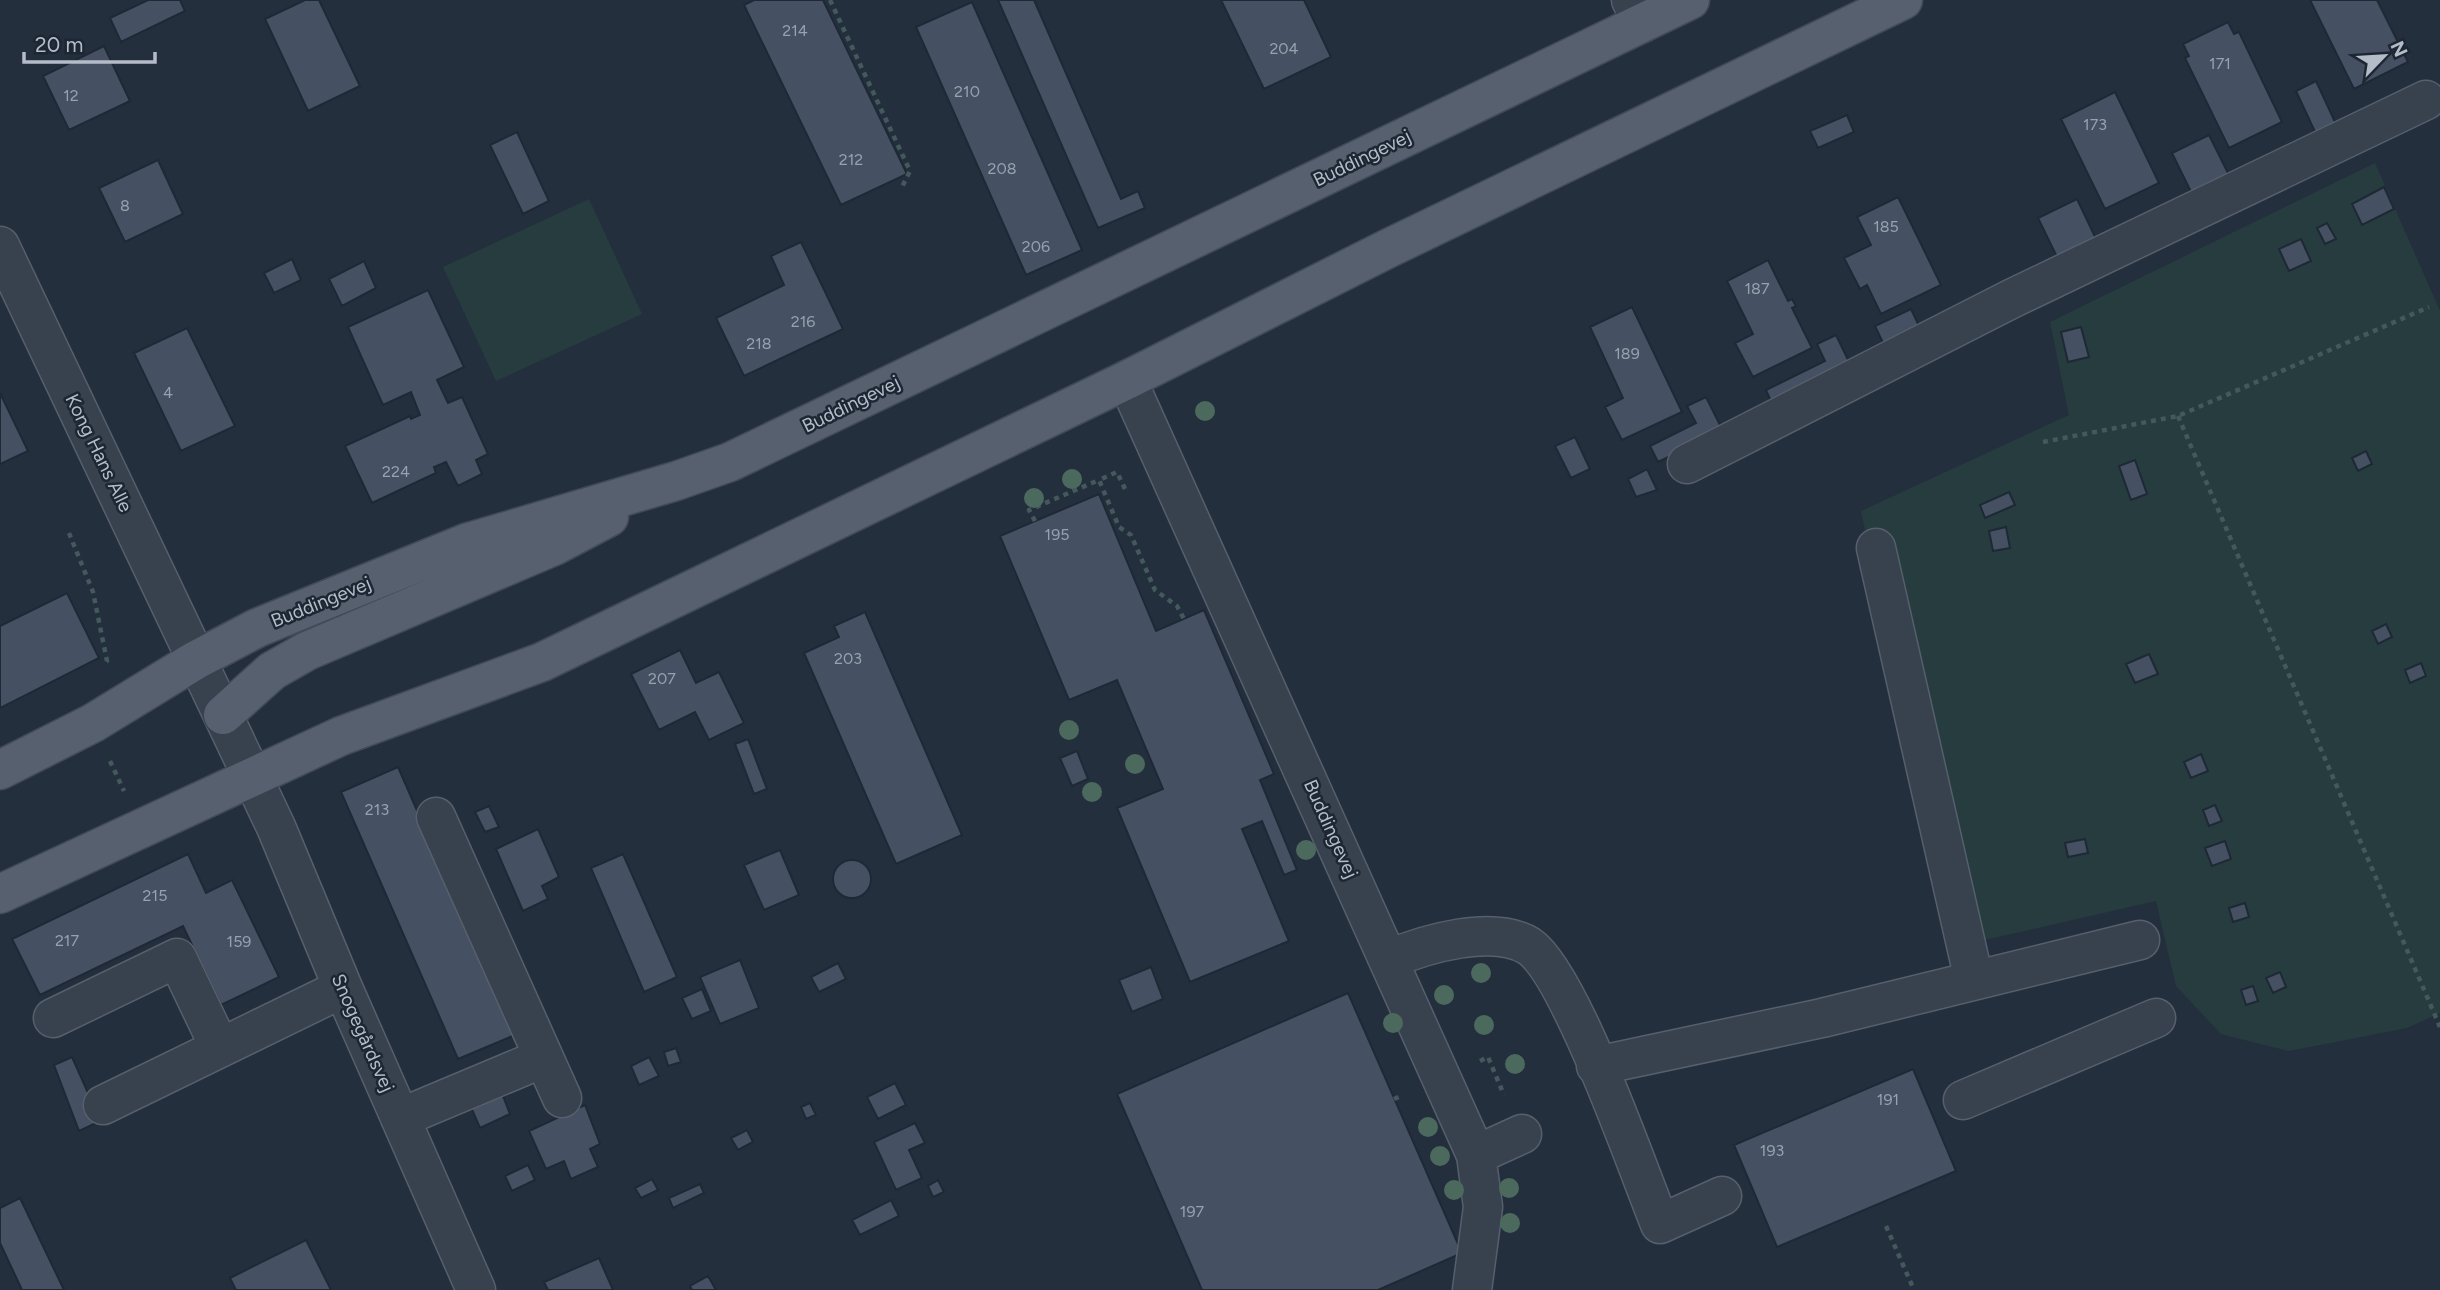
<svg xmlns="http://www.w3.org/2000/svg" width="2440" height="1290" font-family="Figtree,sans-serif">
<rect width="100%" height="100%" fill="#242f3e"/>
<path fill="#263c3f" d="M2375,163L2440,311V1013L2407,1028L2289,1051L2221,1034L2176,986L2156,901L1954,947L1861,511L2069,415L2050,322Z
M589,199L642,314L496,381L443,267Z"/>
<path fill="#455162" stroke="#1f2835" stroke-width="2" d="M148,0H180L185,11L121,42L110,18Z
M305,0H319L360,86L308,111L265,19Z
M754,0H823L907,174L841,205L744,5Z
M998,0H1034L1121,199L1138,191L1145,208L1098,228Z
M1221,0H1304L1331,57L1264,89Z
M2310,0H2377L2408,62L2354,89Z
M972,2L1082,250L1026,275L916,27Z
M2228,22L2234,34L2239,32L2282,122L2229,148L2185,58L2189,56L2183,44Z
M104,46L130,101L69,130L43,76Z
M2316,81L2336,124L2316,134L2296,91Z
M2115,92L2159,183L2105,209L2061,119Z
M1847,115L1854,132L1818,148L1810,131Z
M517,132L549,201L523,214L490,145Z
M2209,135L2230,177L2193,196L2172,153Z
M158,160L183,214L125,242L99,188Z
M2384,187L2394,209L2362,225L2352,204Z
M1898,197L1941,285L1881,314L1867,285L1860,289L1844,258L1871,245L1857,217Z
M2077,199L2098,243L2059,261L2038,218Z
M2327,223L2336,239L2325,244L2317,228Z
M2301,239L2311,261L2289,271L2279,249Z
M801,242L843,329L744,376L716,318L784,285L771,256Z
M292,259L301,280L274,293L264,273Z
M1768,260L1788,301L1792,299L1796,306L1792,308L1812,348L1753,377L1735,343L1753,334L1727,281Z
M364,261L376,288L342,306L329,279Z
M428,290L464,367L437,380L448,403L462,397L488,454L476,460L482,474L458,486L446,462L434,467L436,473L372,503L345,446L410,416L411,419L420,415L411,392L383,405L348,327Z
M1632,307L1682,412L1622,440L1605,407L1623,398L1590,327Z
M1911,309L1920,328L1884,345L1875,326Z
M2081,327L2089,357L2068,362L2061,332Z
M187,328L235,426L181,451L134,353Z
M1836,335L1852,368L1773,406L1766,390L1825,361L1817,344Z
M0,393L28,451L0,464Z
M1706,397L1723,431L1658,462L1650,446L1696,423L1687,406Z
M1575,437L1590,469L1571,478L1555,446Z
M2366,451L2372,464L2358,471L2352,458Z
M2135,460L2147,494L2131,500L2119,466Z
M1647,469L1657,490L1636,497L1628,479Z
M2009,492L2015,505L1985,518L1980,505Z
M1099,494L1156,631L1204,610L1274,774L1260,780L1297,870L1284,875L1262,821L1242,829L1289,941L1190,982L1117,808L1163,789L1117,680L1069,700L1000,536Z
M2006,527L2010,548L1993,551L1989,531Z
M67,593L99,658L0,708V626Z
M865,612L962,835L896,864L804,653L839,637L834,626Z
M2386,624L2392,637L2378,644L2372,631Z
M680,650L696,683L719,672L744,723L709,740L695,712L659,730L631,674Z
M2149,654L2158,674L2135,683L2126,664Z
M2421,663L2426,676L2410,683L2405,670Z
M748,739L767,789L754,794L735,744Z
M1077,751L1088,779L1072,786L1060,758Z
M2201,754L2208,771L2191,778L2184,762Z
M398,767L515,1035L458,1059L341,792Z
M2215,805L2222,821L2209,826L2203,810Z
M489,806L499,827L485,832L475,812Z
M538,829L559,877L542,886L548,899L523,911L496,849Z
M2085,839L2088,853L2068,857L2065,843Z
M2225,841L2231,859L2212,866L2205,848Z
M780,850L799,895L764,910L744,865Z
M188,854L206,893L232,880L279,977L221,1005L183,926L40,995L12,939Z
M623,854L677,977L644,992L591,868Z
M833 879a19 19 0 1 1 38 0a19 19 0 1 1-38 0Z
M2245,903L2249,917L2233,922L2229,908Z
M740,960L759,1008L720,1024L700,977Z
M838,963L846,979L819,992L811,977Z
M1151,967L1163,999L1132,1012L1119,980Z
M2280,972L2286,987L2273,993L2266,978Z
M2253,986L2258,1001L2246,1005L2241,990Z
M702,989L711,1011L692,1019L682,998Z
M1348,993L1462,1253L1378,1290H1202L1117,1094Z
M676,1048L681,1062L668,1066L664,1052Z
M72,1057L88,1093L92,1091L105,1119L79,1131L54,1065Z
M649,1057L659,1076L639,1085L631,1066Z
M1913,1069L1956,1171L1777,1247L1734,1145Z
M895,1083L906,1105L878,1119L867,1097Z
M501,1091L510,1114L480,1128L470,1105Z
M810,1103L816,1115L806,1119L801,1107Z
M585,1105L600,1144L590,1149L598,1167L571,1179L564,1161L546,1169L529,1131Z
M915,1123L925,1143L909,1150L922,1178L896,1190L874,1142Z
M747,1130L753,1142L738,1150L731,1138Z
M528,1165L535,1180L512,1191L505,1176Z
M652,1179L658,1190L641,1198L635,1188Z
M938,1180L944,1192L933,1197L928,1186Z
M700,1184L704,1193L673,1208L669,1198Z
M20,1198L64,1290H22L0,1243V1208Z
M891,1200L899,1216L860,1235L852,1220Z
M306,1240L331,1290H236L230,1278Z
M599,1258L613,1290H548L544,1282Z
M708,1276L716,1290H692L690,1286Z"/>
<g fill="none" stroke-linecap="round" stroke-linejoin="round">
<g stroke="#565f6c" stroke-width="41">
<path id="minor" d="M1631,0L1642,23
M0,246L276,827L343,988L476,1290
M1127,380L1476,1155L1483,1207L1472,1290
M1687,464L2013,298L2426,100
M1876,548L1974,980
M436,817L562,1098
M1390,959C1425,944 1493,924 1529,946C1570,973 1638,1170 1660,1224L1722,1196
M53,1018L177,958L220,1048
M1596,1066L1822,1018L2140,940
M1963,1100L2156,1018
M103,1105L343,988
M400,1118L543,1058
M1476,1155L1522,1134"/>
</g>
<g stroke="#414a57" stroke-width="41">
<path id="major" d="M223,715L272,671L307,651L554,546L609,517
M0,770L93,723L196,660L257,628L466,543L676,481L730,462L1690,0
M0,894L341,736L542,662L1127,380L1389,248L1903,0"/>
</g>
<path stroke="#44595c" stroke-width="4.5" stroke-dasharray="5 5" stroke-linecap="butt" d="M830,0L910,171L902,187
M2178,416L2440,1027
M2043,442L2178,416L2429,307
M1125,489L1117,472L1099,480L1119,527L1131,535L1155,590L1177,606L1184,619
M1035,521L1029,510L1099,480
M69,533L93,592L107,661L103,664
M110,761L124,791
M1480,1061L1488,1057L1504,1095
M1394,1099L1403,1095
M1886,1226L1914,1290"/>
<use href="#minor" stroke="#38414e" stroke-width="38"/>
<use href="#major" stroke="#56606e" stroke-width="38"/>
</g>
<g fill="#4b6a5d">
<circle cx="1205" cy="411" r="10"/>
<circle cx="1072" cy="479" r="10"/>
<circle cx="1034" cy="498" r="10"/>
<circle cx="1069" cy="730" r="10"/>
<circle cx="1135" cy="764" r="10"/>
<circle cx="1092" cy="792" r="10"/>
<circle cx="1306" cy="850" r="10"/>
<circle cx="1481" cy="973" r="10"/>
<circle cx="1444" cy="995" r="10"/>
<circle cx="1393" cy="1023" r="10"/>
<circle cx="1484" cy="1025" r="10"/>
<circle cx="1515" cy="1064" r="10"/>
<circle cx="1428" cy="1127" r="10"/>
<circle cx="1440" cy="1156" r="10"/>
<circle cx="1509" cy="1188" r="10"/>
<circle cx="1454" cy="1190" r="10"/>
<circle cx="1510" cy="1223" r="10"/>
</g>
<g text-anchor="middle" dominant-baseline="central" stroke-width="5" stroke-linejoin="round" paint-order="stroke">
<g font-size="16" fill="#98a1af">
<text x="795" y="30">214</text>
<text x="1284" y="48">204</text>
<text x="2220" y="63">171</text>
<text x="967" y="91">210</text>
<text x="71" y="95">12</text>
<text x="2095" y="124">173</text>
<text x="851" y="159">212</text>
<text x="1002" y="168">208</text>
<text x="125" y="205">8</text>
<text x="1886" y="226">185</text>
<text x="1036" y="246">206</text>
<text x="1757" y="288">187</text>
<text x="803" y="321">216</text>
<text x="759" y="343">218</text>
<text x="1627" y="353">189</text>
<text x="168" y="392">4</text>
<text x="396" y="471">224</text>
<text x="1057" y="534">195</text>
<text x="848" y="658">203</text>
<text x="662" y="678">207</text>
<text x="377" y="809">213</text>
<text x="155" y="895">215</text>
<text x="67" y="940">217</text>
<text x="239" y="941">159</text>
<text x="1888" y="1099">191</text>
<text x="1772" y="1150">193</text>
<text x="1192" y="1211">197</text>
</g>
<g font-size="19" fill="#b4bcc9" stroke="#1d2633">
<text transform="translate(1362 158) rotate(-26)">Buddingevej</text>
<text transform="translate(851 404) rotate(-26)">Buddingevej</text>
<text transform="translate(99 453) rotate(64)">Kong Hans Alle</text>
<text transform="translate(321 602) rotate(-22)">Buddingevej</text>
<text transform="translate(1331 829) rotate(66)">Buddingevej</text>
<text transform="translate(363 1033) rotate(66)">Snogegårdsvej</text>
</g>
</g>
<g transform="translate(2384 56) rotate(65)" stroke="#1d2633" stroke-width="5" paint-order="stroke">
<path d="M0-5L12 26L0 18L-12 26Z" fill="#b4bcc9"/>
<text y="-10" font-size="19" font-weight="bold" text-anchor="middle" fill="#b4bcc9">N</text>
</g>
<path d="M24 52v10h131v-10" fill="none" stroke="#b4bcc9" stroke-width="3.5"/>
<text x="35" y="52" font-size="21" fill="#b4bcc9" stroke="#1d2633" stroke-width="5" paint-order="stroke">20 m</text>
</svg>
